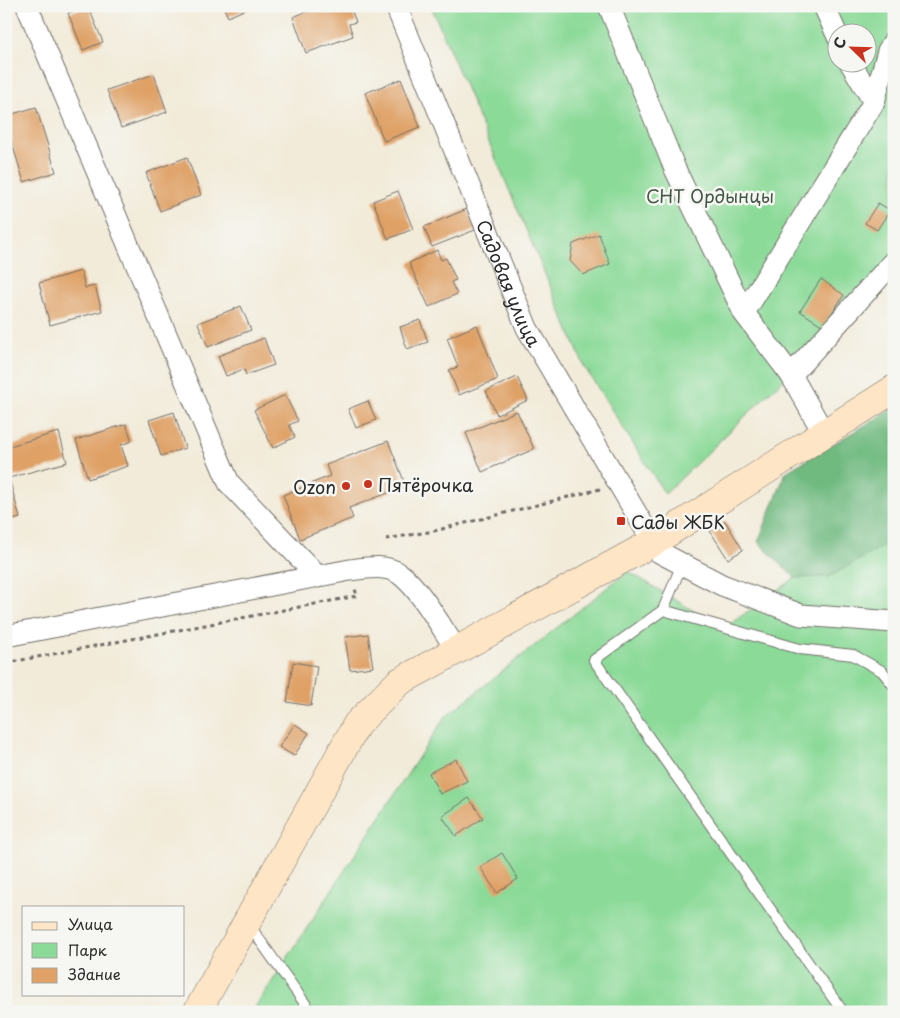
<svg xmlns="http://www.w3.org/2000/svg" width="900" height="1018" font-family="'Playpen Sans',sans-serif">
<rect width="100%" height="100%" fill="#f6f6f2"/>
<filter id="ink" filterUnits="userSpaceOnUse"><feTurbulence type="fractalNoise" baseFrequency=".02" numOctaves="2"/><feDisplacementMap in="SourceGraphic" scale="10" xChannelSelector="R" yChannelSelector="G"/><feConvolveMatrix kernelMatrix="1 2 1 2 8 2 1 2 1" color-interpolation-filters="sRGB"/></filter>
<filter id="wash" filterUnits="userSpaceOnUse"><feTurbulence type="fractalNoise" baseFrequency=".0096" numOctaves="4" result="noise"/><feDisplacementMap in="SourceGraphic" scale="20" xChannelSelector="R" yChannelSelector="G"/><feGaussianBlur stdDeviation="1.12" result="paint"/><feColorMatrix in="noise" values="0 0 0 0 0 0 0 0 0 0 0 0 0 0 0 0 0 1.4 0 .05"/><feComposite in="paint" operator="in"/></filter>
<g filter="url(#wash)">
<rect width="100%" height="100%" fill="#f2ebd9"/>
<path fill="#8bda98" stroke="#5b8262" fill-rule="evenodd" d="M431,6H894V262L863,302L665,494L584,366ZM838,32H868V62H838Z
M894,533V1012H252L445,717L628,571L723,629L795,578Z"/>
<path fill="#70ba80" stroke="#4e7256" d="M894,408V540L829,577L795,578L758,542L786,472Z"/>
<g id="blocks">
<path fill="#dfa166" d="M88,6L103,42L83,50L68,13Z
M223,6H253L228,17Z
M306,6H350L356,22L349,24L353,36L306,53L293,17L308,11Z
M154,74L167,112L121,128L107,90Z
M401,79L420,127L384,141L365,93Z
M36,107L56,172L24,182L6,124V116Z
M187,157L201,195L160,211L146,173Z
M398,191L413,229L388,239L373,201Z
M878,203L890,210L877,230L865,223Z
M467,209L475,230L432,247L424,227Z
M599,234L610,264L583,275L570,261L573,244Z
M437,250L441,260L446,258L456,280L451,282L457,294L429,307L409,263Z
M81,271L85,288L95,286L102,311L50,325L39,283Z
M821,279L844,295L823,326L800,311Z
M241,306L251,330L208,347L198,323Z
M420,320L428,342L407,349L400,327Z
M477,325L498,379L459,395L449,370L458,367L447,338Z
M264,338L274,365L246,375L244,369L226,376L218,356Z
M517,377L528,400L497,415L486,391Z
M285,395L298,421L289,425L295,437L273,448L254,410Z
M368,401L376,420L356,428L348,409Z
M517,411L534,449L482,472L466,433Z
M174,412L185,448L161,456L149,420Z
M126,424L132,441L121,445L128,466L88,479L76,440Z
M59,432L67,462L9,478L20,518L6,522V447Z
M388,441L406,486L349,508L353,518L300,539L283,495L330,476L326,465Z
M725,521L743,550L728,559L710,531Z
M368,634L373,667L350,670L345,637Z
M293,662L317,666L311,706L287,702Z
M295,724L309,733L294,756L279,747Z
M456,759L467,781L440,794L429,773Z
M469,798L483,818L456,836L442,816Z
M502,853L518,879L497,893L480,867Z"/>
</g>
</g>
<g filter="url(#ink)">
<use href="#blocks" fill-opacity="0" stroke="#716e68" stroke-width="1"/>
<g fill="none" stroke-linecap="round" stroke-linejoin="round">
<g stroke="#716e68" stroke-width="12">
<path id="lane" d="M682,564L663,610L594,660L843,1012
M663,610L800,649L853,655L882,671L894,686
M249,925L311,1012"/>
</g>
<g stroke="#716e68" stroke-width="23">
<g id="street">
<path d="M27,6L229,483L318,577"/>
<path id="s1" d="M396,6L527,328L659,552L722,585L801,615L894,622"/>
<path d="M609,6L675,169L744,313"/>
<path d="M824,6L838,37"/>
<path d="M850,62L874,102"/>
<path d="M791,375L894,261"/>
<path d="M823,432L791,375L744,313L874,102L888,51L894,41"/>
<path d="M6,636L350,570C366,568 386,564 400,574C421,590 441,627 456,649"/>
</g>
</g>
<g stroke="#716e68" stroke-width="29">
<path id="secondary" d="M197,1012L357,724L399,682L652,543L894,389"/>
</g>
<path stroke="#716e68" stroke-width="3" stroke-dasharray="4 4" stroke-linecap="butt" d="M386,539L434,531L600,489
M6,663L357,596L355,589"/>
<use href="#lane" stroke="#fff" stroke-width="10"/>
<use href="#street" stroke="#fff" stroke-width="21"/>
<use href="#secondary" stroke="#fee5c5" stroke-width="28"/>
</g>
</g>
<g fill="#c8321e" stroke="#f6f6f2" stroke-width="2">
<circle cx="368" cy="484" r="5"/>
<circle cx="346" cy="486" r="5"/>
<rect x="616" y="516" width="10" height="10" rx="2.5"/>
</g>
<g text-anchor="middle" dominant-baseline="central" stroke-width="5" stroke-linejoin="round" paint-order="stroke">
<g font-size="18" fill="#435746" stroke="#f6f6f2">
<text x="710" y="195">СНТ Ордынцы</text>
</g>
<g font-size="18" fill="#2b2b2b" stroke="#f6f6f2">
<text stroke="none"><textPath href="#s1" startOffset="299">Садовая улица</textPath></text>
</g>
<g font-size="18" fill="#2b2b2b" stroke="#f6f6f2" text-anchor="start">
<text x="378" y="484">Пятёрочка</text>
<text x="336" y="486" text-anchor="end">Ozon</text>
<text x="631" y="521">Сады ЖБК</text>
</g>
</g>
<rect width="900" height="1018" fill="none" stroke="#f6f6f2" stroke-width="25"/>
<rect x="22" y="906" width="162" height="90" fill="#f6f6f2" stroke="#a5a5a2"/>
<rect x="32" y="922" width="25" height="8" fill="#fee5c5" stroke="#a5a5a2"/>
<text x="68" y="930" font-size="15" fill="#2b2b2b">Улица</text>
<rect x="32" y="943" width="25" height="15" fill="#8bda98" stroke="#a5a5a2"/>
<text x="68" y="956" font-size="15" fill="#2b2b2b">Парк</text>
<rect x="32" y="968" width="25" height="15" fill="#dfa166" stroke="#a5a5a2"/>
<text x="68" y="980" font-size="15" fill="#2b2b2b">Здание</text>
<g transform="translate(852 48) rotate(293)"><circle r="24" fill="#f6f6f2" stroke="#a5a5a2"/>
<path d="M0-4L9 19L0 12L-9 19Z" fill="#c8321e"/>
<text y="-8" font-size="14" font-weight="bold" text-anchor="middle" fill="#2b2b2b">С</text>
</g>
</svg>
